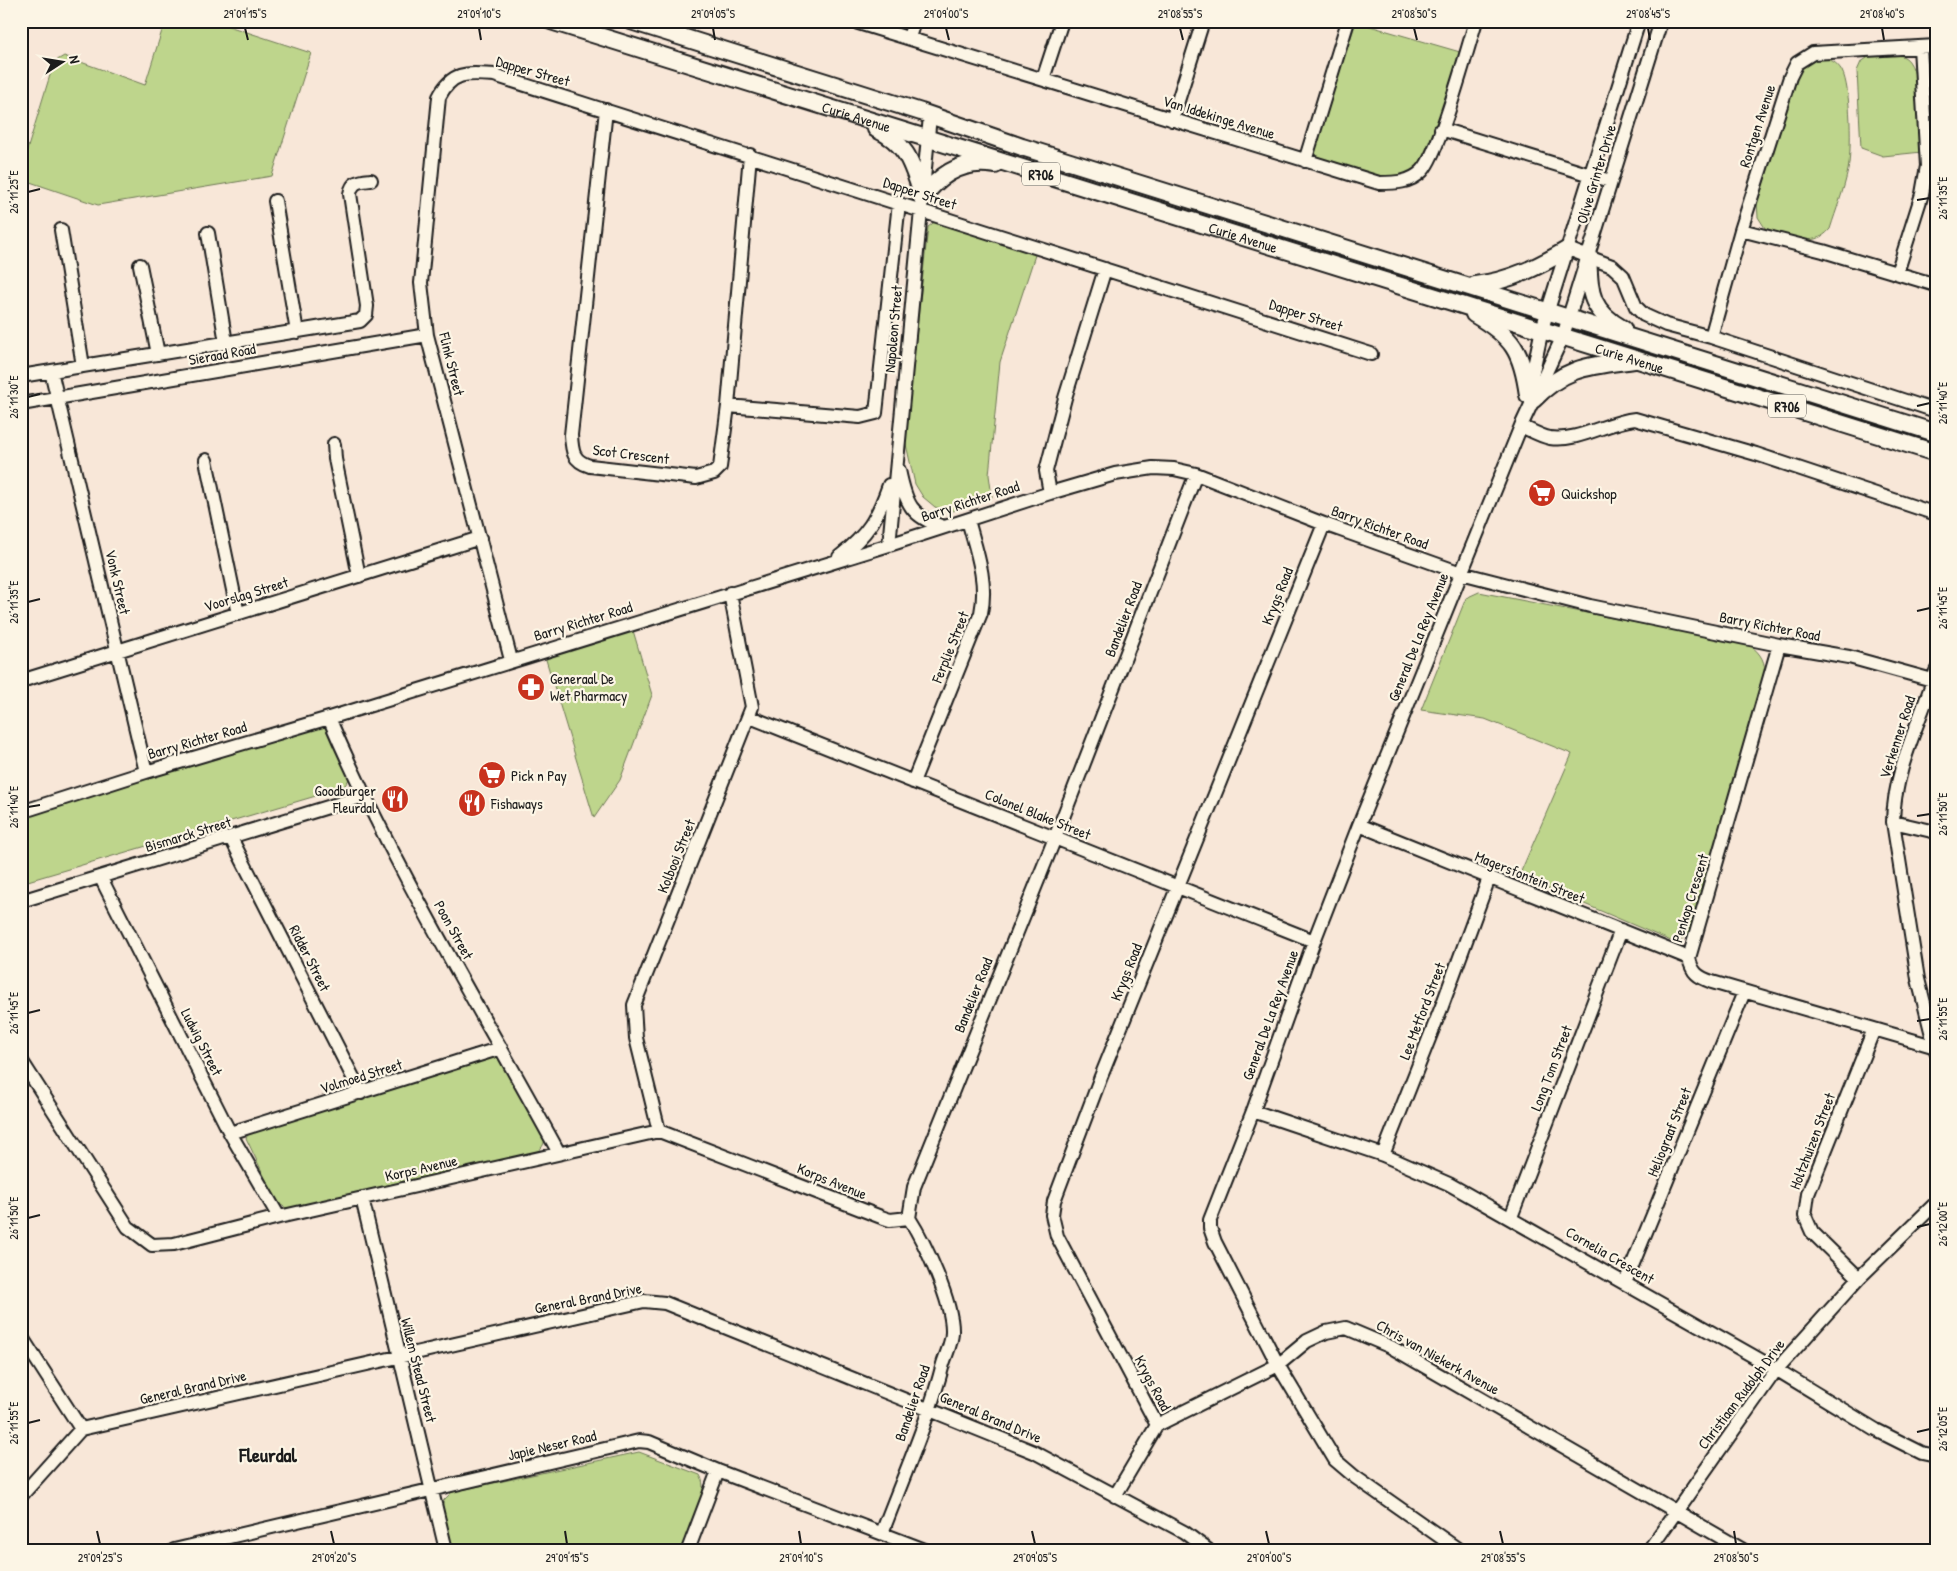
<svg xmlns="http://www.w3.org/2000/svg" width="1957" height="1571" font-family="'Patrick Hand',sans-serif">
<rect width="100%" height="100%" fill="#f8e7d8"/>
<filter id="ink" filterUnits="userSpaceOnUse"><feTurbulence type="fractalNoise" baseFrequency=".02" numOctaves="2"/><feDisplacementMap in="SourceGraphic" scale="10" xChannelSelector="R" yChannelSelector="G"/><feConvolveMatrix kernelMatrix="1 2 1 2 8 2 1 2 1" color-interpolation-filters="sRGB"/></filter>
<g filter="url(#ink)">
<path fill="#bed58c" stroke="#6d7854" d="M165,21H213L311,53L272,176L98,205L21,179V170L54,62L64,56L145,85Z
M1356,22L1460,52L1428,154C1423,162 1419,170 1411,175C1389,187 1343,168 1321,161L1315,154L1316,142Z
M1870,56C1879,56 1893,53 1902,56C1923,62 1920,132 1922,152L1883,156L1861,148L1857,71L1861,62Z
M1821,58C1830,59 1837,62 1842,71C1851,88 1852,151 1848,170C1844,190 1836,210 1830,229C1813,250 1787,235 1765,228L1758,217L1757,203L1797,76C1803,64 1808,61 1821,58Z
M937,220L1036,252L1000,362L989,475L992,497L950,512L935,507L923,497L915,484L905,440L928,227Z
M1479,592L1750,645C1762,655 1765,661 1765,676L1690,932L1681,940L1671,941L1519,876L1572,754L1485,719L1421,710L1466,598Z
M632,627L652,695L620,780L594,818L544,653Z
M323,725L329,730L350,778L343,788L21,883V810Z
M494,1055L502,1059L545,1135C545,1145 542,1149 533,1154L290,1210L277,1203L246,1138L251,1129Z
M639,1452L700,1475C711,1494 688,1530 680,1550H453L442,1507L444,1500L452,1492Z"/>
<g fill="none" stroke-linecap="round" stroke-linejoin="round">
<g stroke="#1c1c1c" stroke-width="16">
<path id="minor" d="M852,21L1379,183C1395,183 1410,183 1422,171C1439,154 1467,50 1476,21
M909,38L914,21
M1043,79L1062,21
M606,110L571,435C572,452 573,461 590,466L696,478L714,473L720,467L728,406L750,155
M1172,120L1203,21
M1441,129L1610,181
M1305,161L1348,21
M275,201L297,332
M61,230L83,366
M1741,230L1823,251L1936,285
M208,233L226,343
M1568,249L1612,266L1623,276L1636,307L1644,315L1666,325L1711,337L1936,411
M140,265L158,354
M1897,273L1922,194L1927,166L1920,47
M1711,337L1741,230L1790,77L1797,63L1813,53L1936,46
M51,371L146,772
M21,376L360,321L366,315L367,306L350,194C352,181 360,181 371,180
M1529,390L1542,329L1639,21
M21,404L427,335
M728,406L860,417L876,413L899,203
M1521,426C1530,430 1540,436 1550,438C1578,442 1607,422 1635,419L1756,454L1936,514
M334,444L335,459L359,576
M206,460L238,614
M899,470C906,504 911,517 944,527
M1050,493L1046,471L1065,398L1105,269
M889,545L930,116
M839,557C868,534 877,519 889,485
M1779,645L1689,958C1692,973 1698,977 1712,982L1936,1047
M511,660L427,335L421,283L439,97C452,71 467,73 494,75L1371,354
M1936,671C1921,721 1894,768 1893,822L1918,979L1936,1051
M21,681L480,538
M750,717L1314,941
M329,718C394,869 481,1010 559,1153
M913,782L981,613C988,581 976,550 968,520
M21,812L146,772L329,718L889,545L1050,493L1115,474L1153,468L1174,469L1196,474L1324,524L1461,573L1590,606L1779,645L1849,657L1936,681
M1893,822L1936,832
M1359,825L1689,958
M231,838L361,1093
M101,878L230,1133L279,1217
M21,901L364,796
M21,1060L128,1227L152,1245L174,1244L279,1217L659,1131L881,1217L890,1220L909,1218
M1253,1111L1383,1155L1449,1184L1769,1365L1876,1430L1922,1453L1936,1456
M659,1131L636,1038L634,1005L752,707L730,593
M230,1133L501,1048
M1383,1155L1442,1006L1489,878
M362,1198L446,1550
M1511,1217L1621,930
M1859,1278L1812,1232L1805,1216L1808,1194L1874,1029
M1625,1283L1744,992
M21,1336L81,1429
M1157,1425L1057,1236L1052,1215L1054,1201L1100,1079L1324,524
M21,1496L81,1429L644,1301L665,1303L1034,1452L1184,1532L1208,1550
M1115,1496L1157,1425L1278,1365L1307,1341L1326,1332L1346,1328L1391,1347L1743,1550
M882,1533C903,1477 928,1422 943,1364C946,1354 952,1343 952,1332C953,1303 925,1243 909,1218L914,1187L1055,838L1196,474
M174,1550L639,1441L649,1442L718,1471L925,1550
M688,1550L718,1471
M1459,1550L1355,1477L1335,1460L1278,1365L1215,1242L1210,1228V1220L1253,1111L1314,941L1359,825L1521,426L1563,336L1661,21
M1649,1550L1776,1370L1859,1278L1936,1203"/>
</g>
<g stroke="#1c1c1c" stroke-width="20">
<g id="major">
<path id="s1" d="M551,21L1936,453"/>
<path d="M631,21L921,112L1022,147L1936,433"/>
<path d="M876,129C907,143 912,164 922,194"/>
<path d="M922,198C940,174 964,159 995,165"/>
<path d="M1588,255C1590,291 1588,309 1623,329"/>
<path d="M1475,285C1510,281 1538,267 1568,249"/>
<path d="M1474,314C1513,337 1522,351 1528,395"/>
<path d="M1533,400C1566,366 1589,366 1634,360"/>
</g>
</g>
<use href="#minor" stroke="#fcf5e5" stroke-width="12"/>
<use href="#major" stroke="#fcf5e5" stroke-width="16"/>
</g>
</g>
<path fill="none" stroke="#1c1c1c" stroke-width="2" d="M245,28L248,40M479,28L481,40M713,28L715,40M946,28L949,40M1180,28L1183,40M1414,28L1417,40M1648,28L1650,40M1882,28L1884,40M28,192L40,189M1917,200L1930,198M28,397L40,394M1917,406L1930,403M28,602L40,599M1917,611L1930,608M28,807L40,805M1917,816L1930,814M28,1013L40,1010M1917,1021L1930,1019M28,1218L40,1215M1917,1227L1930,1224M28,1423L40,1420M1917,1432L1930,1429M97,1531L100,1544M331,1531L334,1544M565,1531L567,1544M799,1531L801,1544M1032,1531L1035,1544M1266,1531L1269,1544M1500,1531L1503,1544M1734,1531L1736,1544"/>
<defs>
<g id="supermarket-disc" transform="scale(1.4375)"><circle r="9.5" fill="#c8321e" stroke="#fcf5e5"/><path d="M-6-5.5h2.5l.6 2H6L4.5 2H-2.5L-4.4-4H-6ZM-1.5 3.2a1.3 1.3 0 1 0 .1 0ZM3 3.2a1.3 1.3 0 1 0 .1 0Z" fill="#fff"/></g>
<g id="pharmacy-disc" transform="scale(1.4375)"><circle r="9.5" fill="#c8321e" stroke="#fcf5e5"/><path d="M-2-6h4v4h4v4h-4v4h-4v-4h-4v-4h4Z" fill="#fff"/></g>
<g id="restaurant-disc" transform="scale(1.4375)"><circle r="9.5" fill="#c8321e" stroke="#fcf5e5"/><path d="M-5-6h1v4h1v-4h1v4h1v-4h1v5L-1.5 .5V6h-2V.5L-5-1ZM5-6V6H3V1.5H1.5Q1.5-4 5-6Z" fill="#fff"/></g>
</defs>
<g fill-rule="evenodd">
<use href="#supermarket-disc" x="1542" y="493"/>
<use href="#pharmacy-disc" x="531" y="687"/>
<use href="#supermarket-disc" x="492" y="775"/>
<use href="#restaurant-disc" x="395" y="799"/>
<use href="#restaurant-disc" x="472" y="803"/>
</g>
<g text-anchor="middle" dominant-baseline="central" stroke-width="4.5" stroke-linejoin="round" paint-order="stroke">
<g fill="#fcf5e5" stroke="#5f5d58" stroke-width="1">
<rect x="1022" y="162.5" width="38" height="23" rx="4"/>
<rect x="1768" y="394.5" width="38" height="23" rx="4"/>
</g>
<g font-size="14" font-weight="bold" fill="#1c1c1c">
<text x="1041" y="174">R706</text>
<text x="1787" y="406">R706</text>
</g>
<g font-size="15" fill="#1c1c1c" stroke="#fcf5e5">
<text transform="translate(533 71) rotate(16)">Dapper Street</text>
<text stroke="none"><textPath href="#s1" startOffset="320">Curie Avenue</textPath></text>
<text transform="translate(1219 117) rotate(17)">Van Iddekinge Avenue</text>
<text transform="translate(1757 126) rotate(-72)">Rontgen Avenue</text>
<text transform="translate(1596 174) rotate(-73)">Olive Grinter Drive</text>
<text transform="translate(920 193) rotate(18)">Dapper Street</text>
<text stroke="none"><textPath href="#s1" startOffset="725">Curie Avenue</textPath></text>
<text transform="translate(1306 315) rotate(18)">Dapper Street</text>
<text transform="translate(893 329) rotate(-85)">Napoleon Street</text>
<text transform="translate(222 354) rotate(-10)">Sieraad Road</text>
<text stroke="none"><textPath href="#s1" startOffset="1130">Curie Avenue</textPath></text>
<text transform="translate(452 364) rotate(76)">Flink Street</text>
<text transform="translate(631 454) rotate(7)">Scot Crescent</text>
<text transform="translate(970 501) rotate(-18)">Barry Richter Road</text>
<text transform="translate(1380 527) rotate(20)">Barry Richter Road</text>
<text transform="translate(118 582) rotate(77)">Vonk Street</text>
<text transform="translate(246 594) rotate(-17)">Voorslag Street</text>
<text transform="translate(1277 596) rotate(-68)">Krygs Road</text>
<text transform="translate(1123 619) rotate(-69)">Bandelier Road</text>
<text transform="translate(583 621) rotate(-17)">Barry Richter Road</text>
<text transform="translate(1770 626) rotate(11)">Barry Richter Road</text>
<text transform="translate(1418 637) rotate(-68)">General De La Rey Avenue</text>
<text transform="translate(950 647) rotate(-68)">Ferplie Street</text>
<text transform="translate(1897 737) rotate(-72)">Verkenner Road</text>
<text transform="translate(197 740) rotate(-16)">Barry Richter Road</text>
<text transform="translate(1038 814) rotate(22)">Colonel Blake Street</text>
<text transform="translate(188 834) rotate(-17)">Bismarck Street</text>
<text transform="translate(676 856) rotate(-68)">Kolbooi Street</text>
<text transform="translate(1530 877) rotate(22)">Magersfontein Street</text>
<text transform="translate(1690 898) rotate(-73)">Penkop Crescent</text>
<text transform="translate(454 930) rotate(61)">Poon Street</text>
<text transform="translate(310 958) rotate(63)">Ridder Street</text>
<text transform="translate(1126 972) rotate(-68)">Krygs Road</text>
<text transform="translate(973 995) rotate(-68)">Bandelier Road</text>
<text transform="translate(1422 1011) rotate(-69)">Lee Metford Street</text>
<text transform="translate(1270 1015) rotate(-70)">General De La Rey Avenue</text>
<text transform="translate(202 1042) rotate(63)">Ludwig Street</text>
<text transform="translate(1551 1068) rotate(-69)">Long Tom Street</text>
<text transform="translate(361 1076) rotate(-17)">Volmoed Street</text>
<text transform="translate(1669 1132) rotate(-68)">Heliograaf Street</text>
<text transform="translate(1812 1141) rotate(-69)">Holtzhuizen Street</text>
<text transform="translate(421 1168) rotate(-13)">Korps Avenue</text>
<text transform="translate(832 1181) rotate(22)">Korps Avenue</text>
<text transform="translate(1610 1255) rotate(30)">Cornelia Crescent</text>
<text transform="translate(588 1298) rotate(-11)">General Brand Drive</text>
<text transform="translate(1438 1357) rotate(29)">Chris van Niekerk Avenue</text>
<text transform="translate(419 1370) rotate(76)">Willem Stead Street</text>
<text transform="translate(1153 1383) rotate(62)">Krygs Road</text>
<text transform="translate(193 1387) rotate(-13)">General Brand Drive</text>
<text transform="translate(1741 1394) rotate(-53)">Christiaan Rudolph Drive</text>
<text transform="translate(912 1403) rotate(-71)">Bandelier Road</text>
<text transform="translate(991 1417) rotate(23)">General Brand Drive</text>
<text transform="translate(552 1445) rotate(-13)">Japie Neser Road</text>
</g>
<g font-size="15" fill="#1c1c1c" stroke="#fcf5e5" text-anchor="start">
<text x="1561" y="493">Quickshop</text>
<text x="550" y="678">Generaal De<tspan x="550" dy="17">Wet Pharmacy</tspan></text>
<text x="511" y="775">Pick n Pay</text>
<text x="376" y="790" text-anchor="end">Goodburger<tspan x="376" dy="17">Fleurdal</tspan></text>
<text x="491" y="803">Fishaways</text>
</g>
<g font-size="20" font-weight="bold" fill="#1c1c1c" stroke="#fcf5e5">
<text x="268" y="1454">Fleurdal</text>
</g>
</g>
<rect width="1957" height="1571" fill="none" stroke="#fcf5e5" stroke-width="55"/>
<g transform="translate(62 62) rotate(78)" stroke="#fcf5e5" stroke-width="4" paint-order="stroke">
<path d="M0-4L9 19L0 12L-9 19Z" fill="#1c1c1c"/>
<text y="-8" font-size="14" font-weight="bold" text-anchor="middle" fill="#1c1c1c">N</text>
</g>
<rect x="28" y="28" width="1902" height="1516" fill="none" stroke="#1c1c1c" stroke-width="2"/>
<g font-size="12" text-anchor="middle" fill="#1c1c1c">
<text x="245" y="18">29°09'15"S</text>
<text x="479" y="18">29°09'10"S</text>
<text x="713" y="18">29°09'05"S</text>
<text x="946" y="18">29°09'00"S</text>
<text x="1180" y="18">29°08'55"S</text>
<text x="1414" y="18">29°08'50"S</text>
<text x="1648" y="18">29°08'45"S</text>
<text x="1882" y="18">29°08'40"S</text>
<text transform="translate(14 192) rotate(-90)" y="4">26°11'25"E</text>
<text transform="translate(1943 198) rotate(-90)" y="4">26°11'35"E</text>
<text transform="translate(14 397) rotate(-90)" y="4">26°11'30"E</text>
<text transform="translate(1943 403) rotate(-90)" y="4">26°11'40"E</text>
<text transform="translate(14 602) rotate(-90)" y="4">26°11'35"E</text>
<text transform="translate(1943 608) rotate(-90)" y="4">26°11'45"E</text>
<text transform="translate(14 807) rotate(-90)" y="4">26°11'40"E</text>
<text transform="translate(1943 814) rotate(-90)" y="4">26°11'50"E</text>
<text transform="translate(14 1013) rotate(-90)" y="4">26°11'45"E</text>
<text transform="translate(1943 1019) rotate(-90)" y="4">26°11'55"E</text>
<text transform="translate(14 1218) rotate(-90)" y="4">26°11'50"E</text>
<text transform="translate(1943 1224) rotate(-90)" y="4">26°12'00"E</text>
<text transform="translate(14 1423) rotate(-90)" y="4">26°11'55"E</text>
<text transform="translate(1943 1429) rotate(-90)" y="4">26°12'05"E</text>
<text x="100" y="1562">29°09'25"S</text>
<text x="334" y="1562">29°09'20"S</text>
<text x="567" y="1562">29°09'15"S</text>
<text x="801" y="1562">29°09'10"S</text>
<text x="1035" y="1562">29°09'05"S</text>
<text x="1269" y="1562">29°09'00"S</text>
<text x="1503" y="1562">29°08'55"S</text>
<text x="1736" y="1562">29°08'50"S</text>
</g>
</svg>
